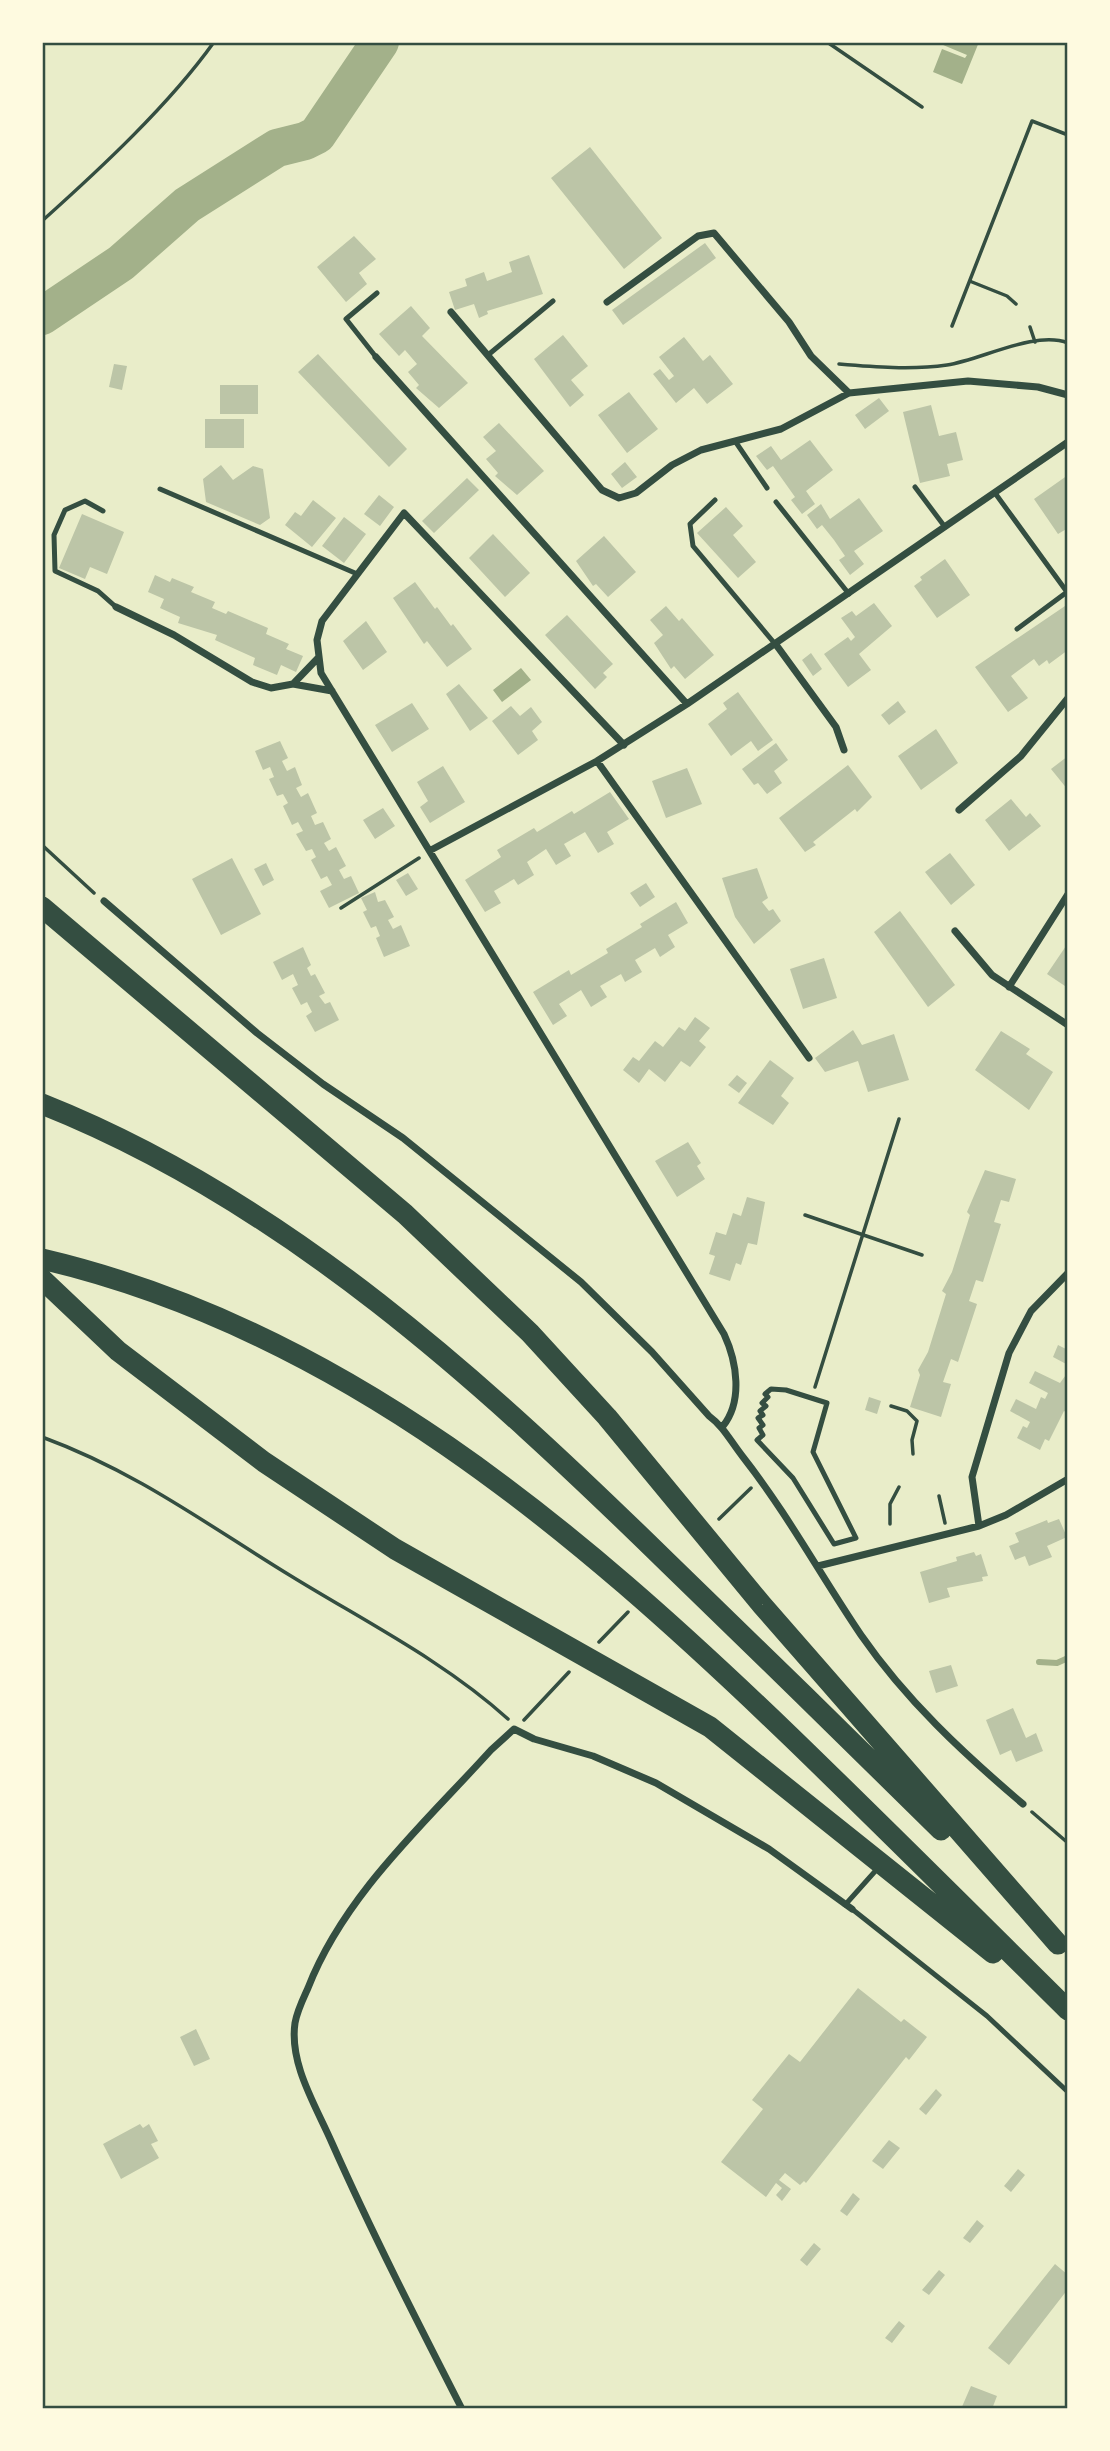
<svg xmlns="http://www.w3.org/2000/svg" width="1110" height="2451" font-family="'IBM Plex Sans',sans-serif">
<rect width="100%" height="100%" fill="#e9edc9"/>
<path fill="#a3b18a" d="M936,42H979L962,84L933,72L942,49L965,58L967,55Z
M521,668L531,680L502,702L493,690Z"/>
<g fill="none" stroke-linecap="round" stroke-linejoin="round">
<path stroke="#a3b18a" stroke-width="6" d="M1039,1662L1057,1663L1068,1658"/>
<path stroke="#a3b18a" stroke-width="38" d="M42,316L121,263L187,205L277,148L305,141L317,135L380,42"/>
</g>
<path fill="#bcc5a7" d="M590,147L662,238L624,269L551,178Z
M354,236L376,259L359,273L367,284L346,302L317,267Z
M705,243L716,258L623,325L612,310Z
M529,255L543,294L487,311L488,314L479,318L474,304L455,310L449,292L467,286L465,279L484,272L487,281L512,272L509,262Z
M411,306L430,328L422,336L468,383L439,408L416,388L419,385L408,372L417,364L405,350L399,356L379,334Z
M563,335L588,366L571,380L584,395L570,407L534,359Z
M684,337L703,361L710,355L733,384L707,404L694,388L676,403L653,374L660,369L669,380L674,376L659,357Z
M318,354L407,449L389,467L298,372Z
M114,364L127,366L122,390L109,387Z
M220,385H258V414H220Z
M629,392L658,429L627,453L598,415Z
M879,398L889,411L865,429L855,415Z
M931,405L939,436L956,432L963,460L947,464L950,476L920,483L903,412Z
M205,419H244V448H205Z
M499,423L544,471L517,495L495,476L498,473L486,459L496,451L483,437Z
M810,440L833,470L806,491L815,504L802,514L791,500L795,497L773,466L767,470L756,456L771,446L781,460Z
M625,462L637,477L622,488L611,474Z
M221,465L233,480L253,466L263,469L270,518L260,525L206,502L203,479Z
M1068,475V528L1058,534L1034,499Z
M467,478L479,490L434,533L422,521Z
M379,495L394,507L380,526L364,514Z
M859,498L883,531L854,551L864,564L850,575L839,560L845,556L834,540L822,525L817,529L807,515L821,504L830,519Z
M313,500L336,518L312,547L285,525L295,512L301,516Z
M726,507L743,526L733,535L756,562L738,578L697,533Z
M82,514L124,532L107,574L90,567L85,579L59,568Z
M344,517L366,534L344,563L322,546Z
M493,534L530,573L505,597L469,558Z
M604,536L636,572L608,597L596,584L593,586L576,561Z
M945,559L970,595L937,618L914,586L922,580L920,577Z
M155,575L170,582L172,578L194,587L191,592L215,602L212,608L226,614L228,611L268,628L266,634L289,644L286,649L303,656L296,672L281,665L277,675L253,665L255,658L215,640L217,635L178,623L180,617L160,608L164,599L148,592Z
M415,582L435,609L437,607L451,626L453,624L472,649L447,667L427,641L424,644L393,598Z
M874,603L892,626L859,654L871,670L848,687L824,654L848,637L851,641L855,637L841,618L852,611L856,616Z
M666,606L679,621L682,618L714,655L685,679L674,666L671,669L654,643L663,635L650,620Z
M1065,606L1068,611V650L1049,664L1047,660L1039,666L1034,659L1011,676L1028,698L1008,712L975,667Z
M567,615L613,664L603,673L607,677L595,689L545,635Z
M366,621L387,652L363,670L343,641Z
M811,653L822,669L813,676L802,660Z
M459,684L488,718L470,731L446,694Z
M738,692L773,740L758,751L751,741L731,756L708,724L727,709L723,703Z
M898,701L906,712L889,725L881,715Z
M412,703L429,729L392,752L375,725Z
M511,706L520,716L531,707L542,722L532,731L538,740L518,755L492,721Z
M936,729L958,763L921,790L898,756Z
M280,741L288,758L282,761L287,771L295,767L302,785L296,788L301,797L308,793L317,813L311,816L315,825L323,822L331,839L324,843L329,851L336,847L346,866L339,870L344,879L351,876L359,893L329,908L320,891L332,885L327,876L321,879L311,860L316,857L312,849L306,851L296,834L303,831L298,822L292,825L283,806L288,803L283,794L277,796L269,779L274,777L270,767L263,770L255,751Z
M776,743L788,760L774,771L782,783L767,794L758,783L754,785L742,769Z
M1068,756V790L1051,769Z
M848,765L872,797L857,812L855,809L813,842L816,845L805,852L779,818Z
M443,766L465,802L430,823L420,807L428,801L417,782Z
M687,768L702,804L666,818L652,781Z
M610,792L629,819L607,832L614,844L598,853L585,832L564,844L571,856L556,865L546,849L527,862L534,875L518,885L514,879L494,891L501,903L485,912L465,880L501,857L497,850L534,828L537,832L572,811L574,814Z
M1011,799L1026,817L1030,813L1041,826L1009,851L985,820Z
M383,808L395,826L375,839L363,820Z
M950,853L975,885L951,905L925,872Z
M232,858L261,914L221,935L192,879Z
M266,863L274,880L263,886L254,869Z
M757,868L768,898L762,902L769,911L773,909L781,921L754,944L735,917L722,878Z
M408,873L418,889L406,896L396,880Z
M646,883L655,897L640,907L630,893Z
M375,892L378,902L385,900L394,917L388,920L393,929L401,925L410,946L384,957L376,938L380,936L376,926L371,928L363,912L367,910L361,898Z
M676,902L688,923L668,935L675,947L660,957L655,948L635,960L642,972L625,982L621,974L600,986L607,997L591,1007L581,990L559,1004L567,1016L553,1025L533,992L569,970L571,975L608,953L606,949L642,927L640,924Z
M900,911L955,985L928,1007L874,932Z
M1068,943V988L1047,974Z
M303,947L311,965L307,968L311,976L315,974L325,993L319,996L325,1004L330,1002L339,1020L315,1032L306,1016L312,1012L307,1002L301,1005L292,988L298,985L293,974L282,980L273,962Z
M824,958L837,998L803,1009L790,969Z
M695,1017L710,1028L699,1041L706,1047L690,1067L681,1061L665,1082L649,1069L639,1083L623,1070L633,1057L639,1061L655,1041L663,1047L679,1027L685,1031Z
M853,1030L862,1045L894,1034L909,1080L868,1092L858,1061L825,1072L815,1058Z
M1001,1031L1030,1049L1026,1054L1053,1072L1029,1110L975,1070Z
M770,1060L794,1078L781,1096L789,1103L773,1125L738,1103Z
M737,1075L747,1083L739,1093L728,1085Z
M688,1142L701,1163L697,1166L705,1179L677,1197L655,1161Z
M985,1170L1016,1179L1009,1202L1001,1200L994,1222L1001,1224L983,1282L976,1280L969,1301L977,1304L958,1362L951,1359L943,1382L951,1384L941,1417L910,1407L920,1375L918,1370L928,1352L946,1294L942,1291L952,1272L970,1215L967,1212Z
M747,1197L765,1202L757,1245L748,1243L741,1265L736,1263L730,1281L709,1274L715,1256L709,1254L716,1232L726,1235L733,1213L741,1216Z
M1058,1345L1068,1350V1365L1053,1357Z
M1035,1371L1060,1383L1068,1372V1413L1064,1411L1049,1441L1045,1439L1040,1450L1017,1438L1023,1426L1027,1428L1030,1422L1010,1411L1016,1399L1036,1409L1041,1397L1045,1399L1048,1393L1029,1383Z
M869,1397L881,1401L877,1414L865,1410Z
M1059,1519L1067,1537L1047,1546L1052,1557L1029,1566L1025,1556L1015,1560L1009,1546L1019,1542L1015,1533L1047,1520L1048,1523Z
M974,1552L976,1556L981,1554L988,1576L982,1577L983,1581L947,1588L950,1597L929,1603L920,1572L957,1561L956,1557Z
M951,1665L958,1686L936,1693L929,1671Z
M1013,1708L1026,1738L1036,1733L1043,1751L1016,1762L1011,1750L1000,1755L986,1720Z
M858,1988L901,2022L904,2019L927,2037L909,2060L906,2057L806,2183L804,2181L800,2185L785,2173L779,2180L791,2189L782,2201L776,2195L782,2188L776,2183L766,2197L721,2162L763,2109L752,2100L789,2054L800,2062Z
M196,2029L210,2059L194,2066L180,2037Z
M936,2089L942,2095L926,2115L919,2109Z
M140,2124L143,2128L149,2124L158,2141L151,2144L159,2158L121,2179L103,2144Z
M889,2140L900,2148L883,2169L872,2161Z
M1018,2169L1025,2175L1011,2192L1004,2186Z
M853,2193L860,2199L847,2216L840,2211Z
M977,2220L984,2226L970,2243L963,2238Z
M814,2243L821,2249L807,2266L800,2260Z
M1055,2264L1068,2275V2289L1009,2365L988,2348Z
M939,2270L945,2275L929,2295L922,2290Z
M899,2321L905,2326L892,2343L885,2338Z
M971,2386L997,2396L992,2409H961Z"/>
<g fill="none" stroke-linecap="round" stroke-linejoin="round">
<path stroke="#344e41" stroke-width="3.5" d="M827,42L922,107
M42,221C100,169 169,105 214,42
M972,282L1007,296L1016,304
M952,326L1032,121L1068,135
M1030,327L1035,342
M839,364C874,367 912,370 947,365C981,360 1035,330 1068,343
M42,845L94,893
M341,908L419,858
M805,1215L922,1255
M815,1387L899,1119
M891,1406L907,1411L917,1421L912,1440L913,1454
M42,1437C137,1472 206,1524 291,1576C364,1621 444,1661 508,1719
M939,1496L945,1523
M719,1519L751,1488
M890,1524V1504L899,1487
M599,1642L628,1612
M524,1720L569,1672
M1032,1812L1068,1843"/>
<path stroke="#344e41" stroke-width="5" d="M488,355L553,301
M376,357L346,319L377,293
M735,441L767,488
M915,487L945,527
M160,489L355,573
M995,493L1067,592L1017,629
M715,500L690,524L693,546L776,645
M776,502L849,594
M103,511L85,501L65,510L54,535L55,571L98,591L116,607
M771,1389L786,1390L827,1403L813,1452L856,1538L834,1544L793,1478L757,1440L763,1435L759,1428L763,1425L758,1418L763,1415L760,1411L766,1406L762,1403L768,1397L765,1394Z
M845,1905L878,1868
M852,1909L987,2016L1068,2092"/>
<path stroke="#344e41" stroke-width="7" d="M607,302L698,236L714,233L789,322L811,356L849,393
M451,312L602,490L619,498L636,493L672,465L701,450L781,429L849,393L968,381L1038,387L1068,395
M376,357L687,704
M116,607L174,635L252,682L271,688L293,684
M777,646L836,727L844,750
M318,658L293,684L332,691
M624,745L404,513L322,621L317,640L321,673L724,1334C737,1362 743,1401 723,1426
M597,761L809,1058
M959,810L1021,756L1068,698
M431,850L597,761L687,704L1068,442
M104,901L257,1033L323,1084L403,1138L581,1282L652,1352L709,1416C724,1427 731,1442 743,1457C787,1513 821,1576 861,1635C906,1700 963,1753 1023,1804
M955,931L992,975L1068,1025
M1009,987L1068,894
M979,1526L972,1477L1009,1353L1031,1311L1068,1273
M818,1566L979,1526L1006,1515L1068,1479
M462,2409C417,2321 372,2233 332,2143C316,2106 289,2064 295,2023C297,2011 303,1999 308,1988C344,1895 425,1823 491,1750L514,1729L534,1739L593,1756L656,1783L769,1849L852,1909"/>
<path stroke="#344e41" stroke-width="21" d="M42,907L405,1214L530,1333L607,1417L762,1605L1058,1944
M42,1104C286,1201 484,1383 669,1564C760,1652 851,1741 941,1830
M42,1259C341,1329 575,1529 791,1737C884,1827 976,1919 1068,2010
M42,1279L118,1351L264,1462L395,1549L710,1727L993,1953"/>
</g>
<rect width="1110" height="2451" fill="none" stroke="#fefae0" stroke-width="88"/>
<rect x="44" y="44" width="1022" height="2363" fill="none" stroke="#344e41" stroke-width="2.5"/>
</svg>
